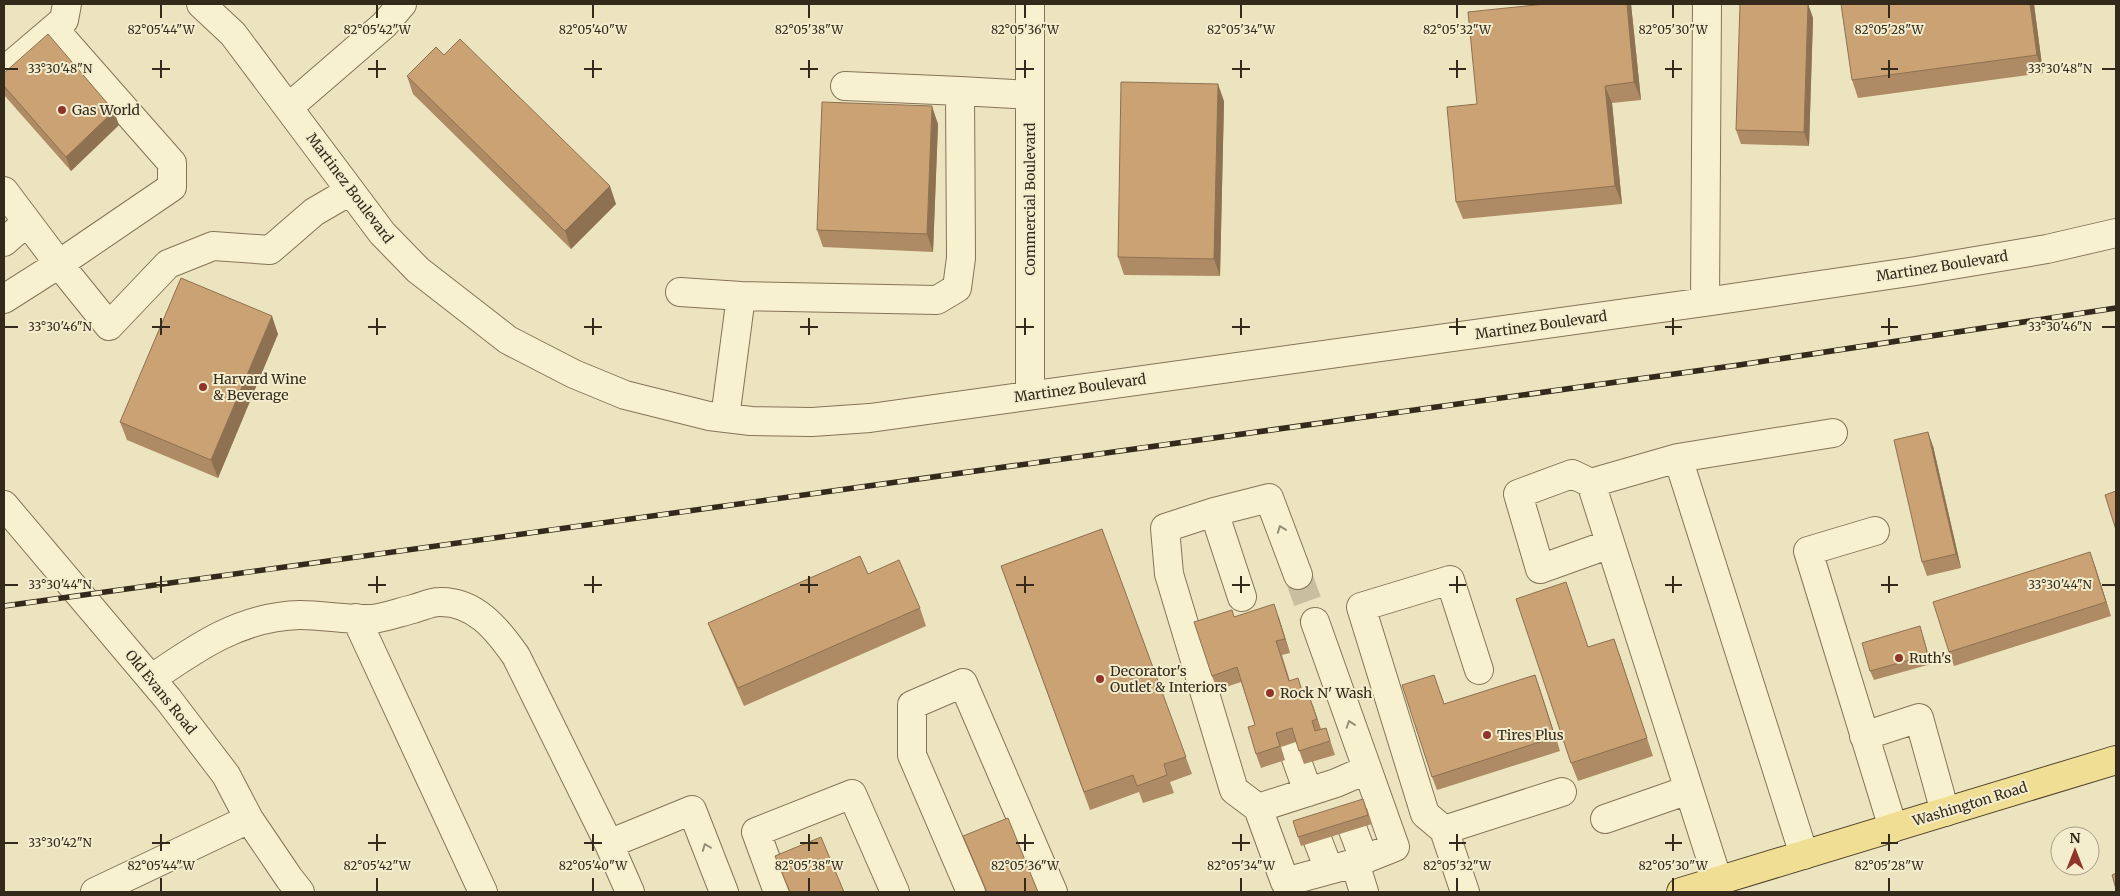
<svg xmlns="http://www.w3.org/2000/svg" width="2120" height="896" font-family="Merriweather,serif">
<rect width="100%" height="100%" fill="#ece4be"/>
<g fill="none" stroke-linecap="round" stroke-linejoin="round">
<path stroke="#c7bf9e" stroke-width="28" stroke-dasharray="28 14" stroke-linecap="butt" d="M1298,575L1315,622"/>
<g stroke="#847457" stroke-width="30">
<path id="minor" d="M201,4L233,34L382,233L418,270L508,340L574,374L625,395L709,416L751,421L812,422L870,418L1705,302L1916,271L2047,249L2116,233
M1030,4V395
M54,29L172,163V187L59,264L109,326L168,264L213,246L270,250L314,212L350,191
M4,71L64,20L67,4
M960,91L1030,95
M289,107L384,25L402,4
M4,191L59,264L4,299
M4,242L27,222
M680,292L741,296
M1705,302L1707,4
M725,418L741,296L937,300L957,288L961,258L960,91L845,86
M1678,458L1833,433
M1591,483L1572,474L1518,494L1540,569L1610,544
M4,505L168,699L226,775L249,819L289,878L300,892
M1214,512L1165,528L1169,574L1234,790L1258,808L1336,783L1366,770
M1875,531L1808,551L1893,828
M1242,597L1214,512L1269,498L1298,575
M356,618L483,892
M1315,622L1395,847L1355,863L1364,892
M151,679C197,647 242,616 300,615C324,615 348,620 372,619C385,618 400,612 413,609C421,607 431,602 439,602C475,601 497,629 516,656L609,844L630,892
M1864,736L1919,718L1945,812
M1291,744L1308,792
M1258,808L1285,882L1355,863
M1605,819L1688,790
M1353,830L1364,859
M1444,830L1425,814L1361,607L1450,580L1479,670
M1318,841L1329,870
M609,844L692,810L724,892
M1718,881L1591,483L1678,458L1804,855
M95,892L249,819
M778,892L756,832L852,794L895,892
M971,892L912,755V705L963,683L1053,892
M1465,892L1444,830L1562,792"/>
</g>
<g stroke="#51422c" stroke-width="30">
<path id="major" d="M1681,892L2116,760"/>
</g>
<use href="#minor" stroke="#f8f1d0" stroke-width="28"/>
<use href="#major" stroke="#f0de95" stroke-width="28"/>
<g stroke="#342a1c" stroke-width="5.5">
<path id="rail" d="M4,606L1739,365L2116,308"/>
</g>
<use href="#rail" stroke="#f4edcd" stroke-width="4" stroke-dasharray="11" stroke-linecap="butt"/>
</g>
<path fill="#ae8b64" d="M1631,4L1641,100L1612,103L1622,204L1463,219L1456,202L1477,104Z
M1808,4L1813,18L1809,146L1741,144L1736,130Z
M2034,4L2043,73L1858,98L1852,80Z
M444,55L616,204L571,249L413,94L407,76Z
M4,73L119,125L71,171L4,95Z
M1224,101L1220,276L1124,275L1118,257Z
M938,124L933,252L823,247L817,230Z
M278,334L218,478L127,440L120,422Z
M1933,446L1961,568L1927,576L1922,562Z
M1102,529L1192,774L1170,782L1174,793L1143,803L1139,792L1090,810L1001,566Z
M2095,566L2111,616L1954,666L1949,652Z
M868,574L920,608L926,626L744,706L715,640L708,623Z
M1572,600L1588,647L1614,639L1653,756L1578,781L1571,763Z
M1235,617L1279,618L1290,653L1282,655L1290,681L1304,694L1313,706L1321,729L1326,728L1335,755L1304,764L1296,742L1281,747L1285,760L1261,768L1256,754L1255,725L1241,682L1217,690L1212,676Z
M1923,636L1931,664L1874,680L1870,671Z
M1434,675L1444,704L1535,675L1560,751L1437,790L1432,777Z
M1367,808L1372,824L1301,846L1298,837Z
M963,836L1038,892H986Z
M775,856L844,892H789Z"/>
<path fill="#8d7151" d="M1627,4H1631L1641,100L1634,82Z
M1808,4L1813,18L1809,146L1804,132Z
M2030,4H2034L2043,73L2037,55Z
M1218,84L1224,101L1220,276L1214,259Z
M1605,86L1612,103L1622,204L1615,186Z
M932,106L938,124L933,252L927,234Z
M114,111L119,125L71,171L66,157Z
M610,186L616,204L571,249L565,231Z
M272,316L278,334L218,478L211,460Z
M1928,432L1933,446L1961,568L1956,554Z
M2090,552L2095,566L2111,616L2106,602Z
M1274,604L1279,618L1290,653L1285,639Z
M1614,639L1620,656L1653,756Z
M1535,675L1540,689L1560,751L1555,737Z
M1308,693L1313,706L1322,733L1317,719Z"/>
<path fill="#caa274" stroke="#8d7151" d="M1545,4H1627L1634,82L1605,86L1615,186L1456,202L1447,107L1477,104L1468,12Z
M1740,4H1808L1804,132L1736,130Z
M1841,4H2030L2037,55L1852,80Z
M48,34L114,111L66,157L4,86V73Z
M460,39L610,186L565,231L407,76L436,47L444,55Z
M1121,82L1218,84L1214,259L1118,257Z
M822,102L932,106L927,234L817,230Z
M181,278L272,316L211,460L120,422Z
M1928,432L1956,554L1922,562L1894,440Z
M2116,491V530L2105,495Z
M1102,529L1186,757L1164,764L1167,775L1137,786L1133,775L1084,792L1001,566Z
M2090,552L2106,602L1949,652L1933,602Z
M860,556L868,574L899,560L920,608L738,688L708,623Z
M1566,582L1588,647L1614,639L1647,738L1571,763L1516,599Z
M1274,604L1285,639L1276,641L1289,681L1298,678L1303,694L1308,693L1317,719L1312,721L1315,731L1326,728L1330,741L1299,751L1292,728L1276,733L1280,746L1256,754L1248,727L1255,725L1237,667L1212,676L1194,622L1232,610L1234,617Z
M1920,626L1928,655L1870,671L1862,643Z
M1434,675L1444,704L1535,675L1555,737L1432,777L1402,685Z
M1363,799L1368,815L1298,837L1293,821Z
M1008,818L1038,892H987L963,836Z
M821,837L844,892H790L775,856Z
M2116,873V889L2112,875Z"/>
<defs><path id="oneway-chevron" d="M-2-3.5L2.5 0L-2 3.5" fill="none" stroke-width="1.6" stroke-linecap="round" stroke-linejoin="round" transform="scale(1.25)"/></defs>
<g stroke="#968e76">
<use href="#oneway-chevron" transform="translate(1281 529) rotate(-110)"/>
<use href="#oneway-chevron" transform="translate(1350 724) rotate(-109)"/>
<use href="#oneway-chevron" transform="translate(706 847) rotate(-111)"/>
</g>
<path fill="none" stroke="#342a1c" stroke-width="2" d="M161,5V18M377,5V18M593,5V18M809,5V18M1025,5V18M1241,5V18M1457,5V18M1673,5V18M1889,5V18M161,60V78M377,60V78M593,60V78M809,60V78M1025,60V78M1241,60V78M1457,60V78M1673,60V78M1889,60V78M5,69H18M152,69H170M368,69H386M584,69H602M800,69H818M1016,69H1034M1232,69H1250M1449,69H1466M1665,69H1682M1881,69H1898M2102,69H2115M161,318V335M377,318V335M593,318V335M809,318V335M1025,318V335M1241,318V335M1457,318V335M1673,318V335M1889,318V335M5,327H18M152,327H170M368,327H386M584,327H602M800,327H818M1016,327H1034M1232,327H1250M1449,327H1466M1665,327H1682M1881,327H1898M2102,327H2115M161,576V593M377,576V593M593,576V593M809,576V593M1025,576V593M1241,576V593M1457,576V593M1673,576V593M1889,576V593M5,585H18M152,585H170M368,585H386M584,585H602M800,585H818M1016,585H1034M1232,585H1250M1449,585H1466M1665,585H1682M1881,585H1898M2102,585H2115M161,834V851M377,834V851M593,834V851M809,834V851M1025,834V851M1241,834V851M1457,834V851M1673,834V851M1889,834V851M5,843H18M152,843H170M368,843H386M584,843H602M800,843H818M1016,843H1034M1232,843H1250M1449,843H1466M1665,843H1682M1881,843H1898M161,878V891M377,878V891M593,878V891M809,878V891M1025,878V891M1241,878V891M1457,878V891M1673,878V891M1889,878V891"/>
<g fill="#913429" stroke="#f4edcd" stroke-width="2">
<circle cx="62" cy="110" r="5"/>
<circle cx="203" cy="387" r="5"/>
<circle cx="1899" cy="658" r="5"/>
<circle cx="1100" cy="679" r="5"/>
<circle cx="1270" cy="693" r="5"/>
<circle cx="1487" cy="735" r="5"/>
</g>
<g text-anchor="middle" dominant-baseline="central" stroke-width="4" stroke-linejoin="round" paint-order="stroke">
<g font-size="14" fill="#342a1c" stroke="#f4edcd" text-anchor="start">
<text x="72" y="110">Gas World</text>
<text x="213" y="379">Harvard Wine<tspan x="213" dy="16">&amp; Beverage</tspan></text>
<text x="1909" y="658">Ruth's</text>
<text x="1110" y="671">Decorator's<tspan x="1110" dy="16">Outlet &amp; Interiors</tspan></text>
<text x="1280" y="693">Rock N' Wash</text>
<text x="1497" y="735">Tires Plus</text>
</g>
<g font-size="14" fill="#342a1c" stroke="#f4edcd">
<text transform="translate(350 188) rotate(53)">Martinez Boulevard</text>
<text transform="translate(1030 199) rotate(-90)">Commercial Boulevard</text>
<text transform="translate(1942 266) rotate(-9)">Martinez Boulevard</text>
<text transform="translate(1541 325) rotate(-8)">Martinez Boulevard</text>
<text transform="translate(1080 388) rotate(-8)">Martinez Boulevard</text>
<text transform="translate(161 692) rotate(51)">Old Evans Road</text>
<text transform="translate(1970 804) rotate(-17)">Washington Road</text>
</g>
</g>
<g font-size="12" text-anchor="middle" fill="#342a1c" stroke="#f4edcd" stroke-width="4" stroke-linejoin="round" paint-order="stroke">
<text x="161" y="34">82°05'44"W</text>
<text x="377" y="34">82°05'42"W</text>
<text x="593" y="34">82°05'40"W</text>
<text x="809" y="34">82°05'38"W</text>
<text x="1025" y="34">82°05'36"W</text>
<text x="1241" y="34">82°05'34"W</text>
<text x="1457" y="34">82°05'32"W</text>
<text x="1673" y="34">82°05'30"W</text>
<text x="1889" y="34">82°05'28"W</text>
<text x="60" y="73">33°30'48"N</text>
<text x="2060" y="73">33°30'48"N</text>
<text x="60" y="331">33°30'46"N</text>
<text x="2060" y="331">33°30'46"N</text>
<text x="60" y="589">33°30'44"N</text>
<text x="2060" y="589">33°30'44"N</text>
<text x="60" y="847">33°30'42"N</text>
<text x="161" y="870">82°05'44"W</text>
<text x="377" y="870">82°05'42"W</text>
<text x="593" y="870">82°05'40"W</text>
<text x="809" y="870">82°05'38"W</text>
<text x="1025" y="870">82°05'36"W</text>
<text x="1241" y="870">82°05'34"W</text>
<text x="1457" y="870">82°05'32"W</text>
<text x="1673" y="870">82°05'30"W</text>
<text x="1889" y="870">82°05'28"W</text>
</g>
<rect width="2120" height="896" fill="none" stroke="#342a1c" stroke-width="10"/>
<g transform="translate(2075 851)"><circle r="24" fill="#f4edcd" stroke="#a79f86"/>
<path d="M0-4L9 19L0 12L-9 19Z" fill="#913429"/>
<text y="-8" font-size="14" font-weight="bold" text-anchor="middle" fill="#342a1c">N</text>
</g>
</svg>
